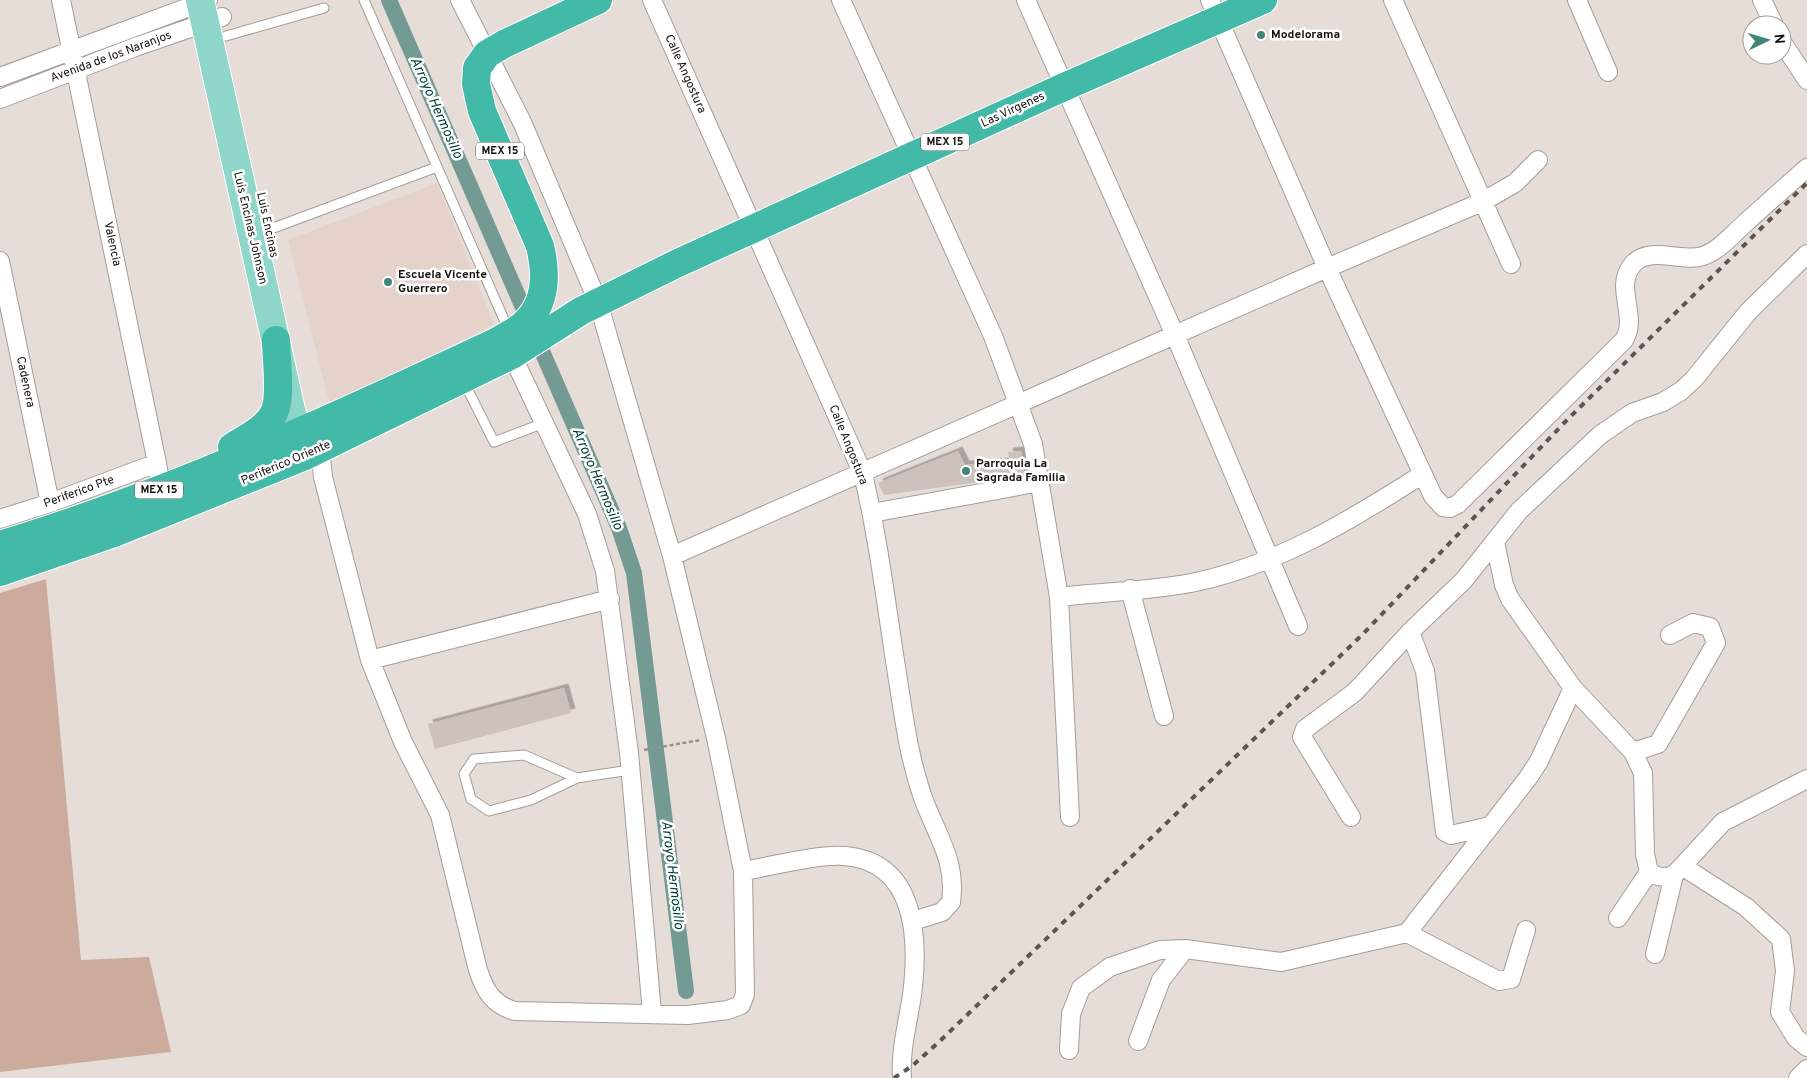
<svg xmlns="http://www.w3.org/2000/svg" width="1807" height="1078" font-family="Overpass,sans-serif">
<defs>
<filter id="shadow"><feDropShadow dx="4.5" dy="-4.5" stdDeviation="0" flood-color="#0004"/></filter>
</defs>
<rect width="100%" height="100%" fill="#e7ddd8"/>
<path fill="#e5d2ca" d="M437,183L494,324L330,405L288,240Z"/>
<path fill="#ccab9c" d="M46,579L81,960L149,957L171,1052L0,1072V593Z"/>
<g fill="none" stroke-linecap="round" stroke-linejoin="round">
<path stroke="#749b93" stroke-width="16" d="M389,0L619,528L634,573L686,991"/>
</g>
<path fill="#ccc1bd" filter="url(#shadow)" d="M958,451L965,465L1010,462L1008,452L1021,451L1024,476L884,495L878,483Z
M564,688L571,713L435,749L428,724Z"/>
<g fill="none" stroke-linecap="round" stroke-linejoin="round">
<g stroke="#a69c98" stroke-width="11">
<path id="lane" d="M364,0L509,331
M226,36L324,8
M268,230L437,167
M464,382L494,442L544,423
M577,778L524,755L474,759L464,774L471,799L489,811L531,800L577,778L630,770"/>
</g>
<g stroke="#a69c98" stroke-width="20">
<path id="street" d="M61,0L157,463L161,489
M652,0L863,474C879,541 887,611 898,680C904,718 909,757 922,795C935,833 957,859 951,902L942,912L913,921
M841,0L993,336L1033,444L1059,597L1070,817
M1026,0L1175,335L1298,626
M1210,0L1327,268L1433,496L1443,507L1450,508L1458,504L1624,340C1639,316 1613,287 1633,264C1650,245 1682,263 1703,256C1718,251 1730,237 1742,226C1763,207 1785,187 1807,168
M1393,0L1511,264
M1577,0L1608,72
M1762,0L1774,25
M1782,42L1807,80
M0,77L208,0
M0,99L138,46L222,17
M0,261L50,503
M512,355L587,514L605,571L629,753L652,1013
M320,449L323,477L370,660L403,742L440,815L478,970C485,991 493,1005 515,1011L688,1015L728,1010L741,1005L745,994L743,871L716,738L672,556L598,302L522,122L460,0
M872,513L1040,482
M0,519L50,503L157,463
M1495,542L1504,585L1510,599L1573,688L1633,752L1643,773L1645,854L1649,872C1658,878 1665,878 1674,875L1723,822L1807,779
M672,556L1327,268L1482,202L1515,183L1538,160
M1130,589L1164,716
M1059,597C1102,592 1148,591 1191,583C1276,566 1351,520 1423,474
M1410,632L1425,671L1445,832L1451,835L1490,826
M370,660L610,599
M1633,752L1658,744L1716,643L1710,627L1693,623L1670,635
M1351,817L1302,737L1305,729L1355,692L1410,632L1464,580L1519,511L1600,435L1632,413L1663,402L1681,391L1694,379L1748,312L1807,254
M1682,866L1746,907L1781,939L1785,971L1780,1012L1796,1038L1807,1047
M743,871C773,866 817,854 845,856C917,862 919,940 912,995C908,1022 900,1050 902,1078
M1618,918L1649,872
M1407,933L1528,778L1539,761L1573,688
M1655,954L1674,875
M1138,1041L1161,980L1185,949
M1069,1050L1071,1014L1081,988L1110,967L1160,950L1185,949L1281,962L1407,933L1499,981L1511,979L1526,930
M1798,1078L1807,1069"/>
</g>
<g stroke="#fff" stroke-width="30">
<path id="primary" d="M200,0L291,410L304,454"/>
</g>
<g stroke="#fff" stroke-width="30">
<path id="highway" d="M232,447C246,438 266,429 274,413C282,397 276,358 276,340
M0,545C171,493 334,418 496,342C504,337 515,332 522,326C547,305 547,275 540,246L482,111L476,84L477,68L487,54L504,44L598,0
M0,572L114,533L305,456L512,355L581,311L678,263L1064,87L1263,0"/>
</g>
<path stroke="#98908c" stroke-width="2.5" stroke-dasharray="4 2.5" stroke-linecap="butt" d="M644,750L700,740"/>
<use href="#lane" stroke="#fff" stroke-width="9"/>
<use href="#street" stroke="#fff" stroke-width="18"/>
<use href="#primary" stroke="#8ed5ca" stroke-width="28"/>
<use href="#highway" stroke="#43b9a7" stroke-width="28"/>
<path stroke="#5c5653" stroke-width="4" stroke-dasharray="6 6" stroke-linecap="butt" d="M894,1078L912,1066L941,1040L1363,634L1565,422L1807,183"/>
</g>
<g fill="#41857a" stroke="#fff" stroke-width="2">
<circle cx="1261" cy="35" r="5"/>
<circle cx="388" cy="282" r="5"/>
<circle cx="966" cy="471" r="5"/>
</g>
<g text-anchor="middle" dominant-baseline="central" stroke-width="5" stroke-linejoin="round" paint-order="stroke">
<g fill="#fff" stroke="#5b5857" stroke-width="1">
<rect x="921" y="133.5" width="48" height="17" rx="4"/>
<rect x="476" y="142.5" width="48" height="17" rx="4"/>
<rect x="135" y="481.5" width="48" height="17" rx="4"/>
</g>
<g font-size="11" font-weight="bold" fill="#15110f">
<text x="945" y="142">MEX 15</text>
<text x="500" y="151">MEX 15</text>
<text x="159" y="490">MEX 15</text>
</g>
<g font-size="12" font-weight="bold" fill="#15110f" stroke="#fff" text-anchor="start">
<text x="1271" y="35">Modelorama</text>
<text x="398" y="275">Escuela Vicente<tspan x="398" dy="14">Guerrero</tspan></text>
<text x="976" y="464">Parroquia La<tspan x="976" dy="14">Sagrada Familia</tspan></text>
</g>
<g font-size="12" fill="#15110f" stroke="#fff">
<text transform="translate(111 57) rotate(-20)">Avenida de los Naranjos</text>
<text transform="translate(685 74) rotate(66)">Calle Angostura</text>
<text transform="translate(1013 110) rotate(-25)">Las Virgenes</text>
<text transform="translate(267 225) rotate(78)">Luis Encinas</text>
<text transform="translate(250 228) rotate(77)">Luis Encinas Johnson</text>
<text transform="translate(112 244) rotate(78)">Valencia</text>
<text transform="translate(25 382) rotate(78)">Cadenera</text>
<text transform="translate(848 445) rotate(68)">Calle Angostura</text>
<text transform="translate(286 463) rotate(-23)">Periferico Oriente</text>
<text transform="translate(79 492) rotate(-20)">Periferico Pte</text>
</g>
<g font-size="14" font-style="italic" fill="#014038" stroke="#fff">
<text transform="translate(436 108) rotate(66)">Arroyo Hermosillo</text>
<text transform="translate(597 479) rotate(67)">Arroyo Hermosillo</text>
<text transform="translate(672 875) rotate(83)">Arroyo Hermosillo</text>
</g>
</g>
<g transform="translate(1767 40) rotate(85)"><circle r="24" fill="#ffffff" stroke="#a1a09f"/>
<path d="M0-4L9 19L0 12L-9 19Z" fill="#41857a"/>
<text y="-8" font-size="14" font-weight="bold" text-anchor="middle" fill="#15110f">N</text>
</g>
</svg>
